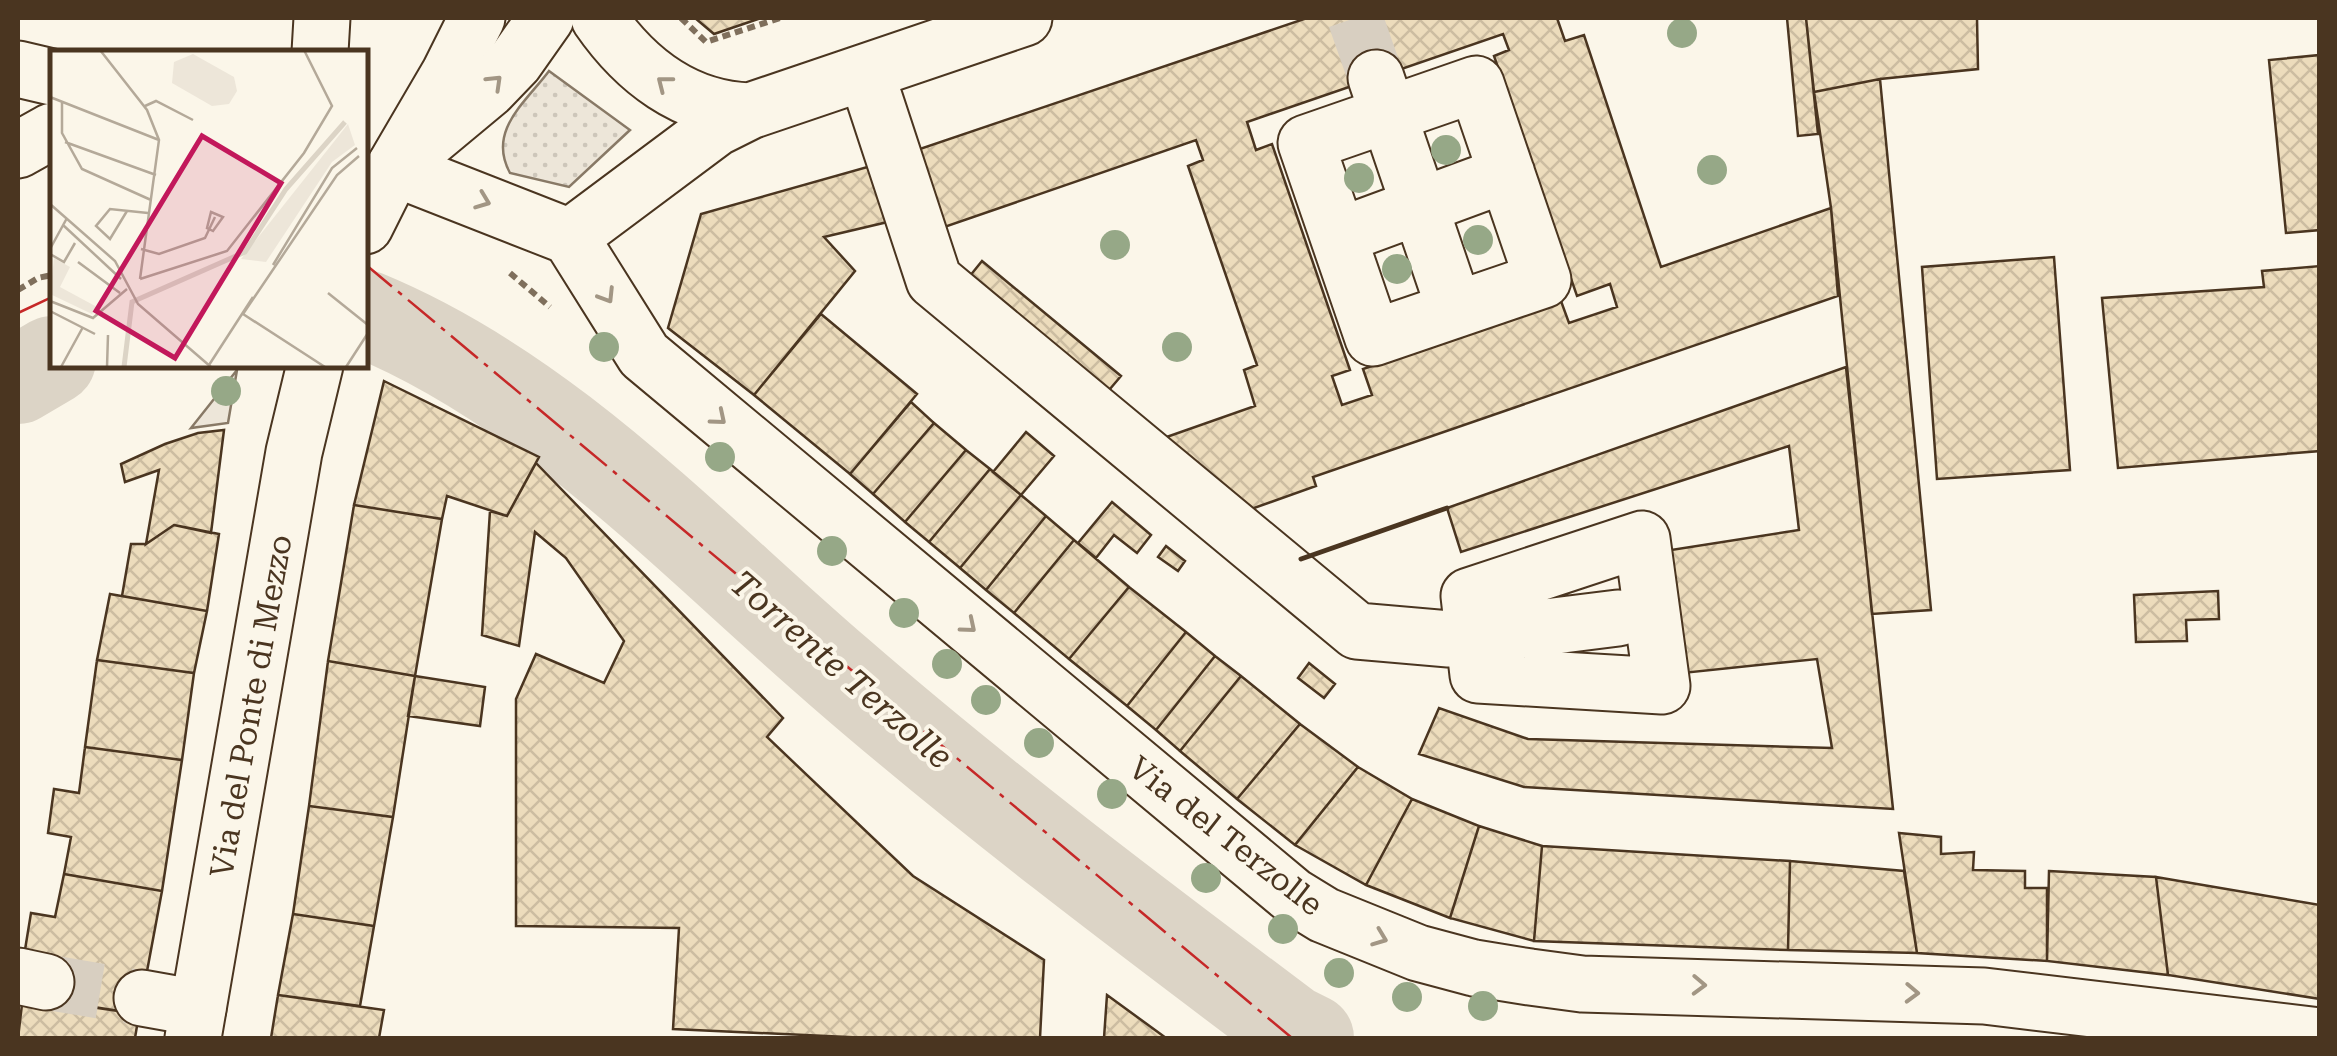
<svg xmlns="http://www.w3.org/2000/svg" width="2337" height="1056" font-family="'Roboto Serif',serif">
<defs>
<pattern id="grass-dots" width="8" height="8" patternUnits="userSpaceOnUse" patternTransform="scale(2.5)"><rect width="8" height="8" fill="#ede6d9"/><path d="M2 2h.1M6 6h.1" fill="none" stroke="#cdc6ba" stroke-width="1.8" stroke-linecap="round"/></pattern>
<pattern id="park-tufts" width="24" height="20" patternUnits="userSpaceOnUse" patternTransform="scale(2.5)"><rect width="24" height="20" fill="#ede6d9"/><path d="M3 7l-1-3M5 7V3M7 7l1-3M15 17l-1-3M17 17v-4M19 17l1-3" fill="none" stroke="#cdc6ba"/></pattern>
<pattern id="building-cross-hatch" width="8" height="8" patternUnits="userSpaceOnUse" patternTransform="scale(2.5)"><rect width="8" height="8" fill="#ecdcbc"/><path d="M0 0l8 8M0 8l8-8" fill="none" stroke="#ccbda1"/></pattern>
</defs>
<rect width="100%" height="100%" fill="#fbf6e9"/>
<path fill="url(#grass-dots)" stroke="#887966" stroke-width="2.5" d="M549,71L630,130L569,187L510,173C487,131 525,103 549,71Z"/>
<path fill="url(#park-tufts)" stroke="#887966" stroke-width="2.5" d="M237,370L228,423L191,428Z"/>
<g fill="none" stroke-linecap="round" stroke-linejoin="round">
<path stroke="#dcd4c6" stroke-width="88" d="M365,314C550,390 690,544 839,672C984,798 1137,913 1290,1028L1310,1038
M18,380L52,360"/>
</g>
<path fill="url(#building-cross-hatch)" stroke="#4a3520" stroke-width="2.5" fill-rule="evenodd" d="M695,18H761L714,34Z
M1307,18H1557L1565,41L1584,35L1661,267L1831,208L1838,296L1313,477L1316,486L1240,513L1158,440L1255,406L1244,370L1257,365L1188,166L1203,160L1196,140L930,232L905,154ZM1503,34L1509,50L1494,56L1577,296L1610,284L1617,307L1569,323L1561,301L1363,369L1372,395L1342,405L1332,376L1350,370L1272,144L1256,150L1247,122Z
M1787,18H1806L1818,134L1798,136Z
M1806,18H1977L1978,69L1880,79L1814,92Z
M2320,55V230L2286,233L2269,60Z
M1880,79L1931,610L1872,614L1831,208L1814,92Z
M878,164L896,220L824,237L855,271L754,395L668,328L701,214Z
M2054,257L2070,470L1937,479L1922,267Z
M982,261L1121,376L1104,396L965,282Z
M2320,266V451L2118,468L2102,298L2264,287L2262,271Z
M821,314L917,394L850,474L754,395Z
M1846,367L1893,809L1524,787L1419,754L1439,708L1528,739L1832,748L1817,659L1683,673L1671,550L1799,530L1789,446L1461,552L1447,508Z
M384,381L539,457L507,516L447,496L442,519L354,505Z
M911,402L934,423L873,494L850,474Z
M934,423L966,450L905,522L873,494Z
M224,430L211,533L174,525L146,544L159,470L125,482L121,464L165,444L198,433Z
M1026,432L1054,456L1021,495L993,472Z
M966,450L990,469L929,542L905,522Z
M536,463L783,718L767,737L913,876L1044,960L1040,1038H869L673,1029L679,928L516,926V699L536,654L604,683L624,641L566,558L535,532L519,646L482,635L490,511L507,516Z
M990,469L1021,495L960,568L929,542Z
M1021,495L1046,516L986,590L960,568Z
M1112,502L1151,535L1137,553L1114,535L1096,558L1078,543Z
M354,505L442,519L415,676L328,661Z
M1046,516L1074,540L1014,613L986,590Z
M174,525L219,534L207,611L122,596L131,544H146Z
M1074,540L1129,587L1069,659L1014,613Z
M1166,546L1185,561L1178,571L1158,557Z
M1129,587L1186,632L1127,706L1069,659Z
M2218,591L2219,619L2186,620L2187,641L2136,642L2134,595Z
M110,594L207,611L194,673L97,660Z
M1186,632L1215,656L1156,730L1127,706Z
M1215,656L1241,676L1180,751L1156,730Z
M97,660L194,673L182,760L85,747Z
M328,661L415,676L393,817L309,806Z
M1309,663L1335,684L1324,698L1298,678Z
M415,676L485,687L480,726L408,716Z
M1241,676L1300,724L1237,799L1180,751Z
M1300,724L1358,767L1295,845L1237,799Z
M85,747L182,760L162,891L64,874L71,837L48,833L54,789L79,793Z
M1358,767L1412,799L1366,885L1295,845Z
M1412,799L1479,826L1450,918L1366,885Z
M309,806L393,817L374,926L293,914Z
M1479,826L1542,846L1534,941L1450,918Z
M1899,833L1941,837V854L1974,852L1973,870L2025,871V888H2047V961L1917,953Z
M1542,846L1790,861L1788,950L1534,941Z
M1790,861L1904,871L1917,953L1788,950Z
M2049,871L2156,877L2168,975L2047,961Z
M64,874L162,891L139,1014L44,1000L23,962L31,913L55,917Z
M2156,877L2320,905V999L2168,975Z
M293,914L374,926L360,1006L278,995Z
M278,995L384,1010L379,1038H271Z
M1107,995L1166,1038H1104Z
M23,996L139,1014L135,1038H18Z"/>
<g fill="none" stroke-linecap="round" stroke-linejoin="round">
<path stroke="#d8cfc1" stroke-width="55" stroke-dasharray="55 28" stroke-linecap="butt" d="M1355,18L1376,78
M46,982L142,998"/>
<g stroke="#4a3520" stroke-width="59">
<path id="minor" d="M477,18L449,74L394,168L570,237
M599,18C635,70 685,109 750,111
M320,52L322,18
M866,73L934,280L1357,631L1449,639L1618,618
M1376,78L1455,310
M1476,84L1543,280L1373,338L1306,143Z
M18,150L52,131
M1339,236L1507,174
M570,237L644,355L1293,896L1324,915L1418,953L1474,968L1530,977L1582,984L1984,996L2320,1036
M570,237L716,128L750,111L1024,18
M1642,539L1662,686L1478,675L1469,596Z
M18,976L46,982
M142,998L198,1008"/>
</g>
<g stroke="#4a3520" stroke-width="59">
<path id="major" d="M18,69L52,77
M365,226L394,168L489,89L515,62L546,18
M193,1038L294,452L315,365"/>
</g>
<path stroke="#7f6f5c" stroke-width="6" stroke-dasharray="8 5" stroke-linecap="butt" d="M681,18L706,42L780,18
M510,273L550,307
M18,290L38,278L52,275"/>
<use href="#minor" stroke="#fbf6e9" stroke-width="55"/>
<use href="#major" stroke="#fbf6e9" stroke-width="55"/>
<path stroke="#4a3520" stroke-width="5" d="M1301,559L1447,508"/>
<path stroke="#c62828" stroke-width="2.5" stroke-dasharray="35 8 5 8" stroke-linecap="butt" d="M365,264L1292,1038
M18,313L52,297"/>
</g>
<g fill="#96a887">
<circle cx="1682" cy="33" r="15"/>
<circle cx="1446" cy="150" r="15"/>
<circle cx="1712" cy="170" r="15"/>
<circle cx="1359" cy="178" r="15"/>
<circle cx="1478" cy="240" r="15"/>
<circle cx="1115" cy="245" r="15"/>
<circle cx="1397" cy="269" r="15"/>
<circle cx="604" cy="347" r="15"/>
<circle cx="1177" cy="347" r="15"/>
<circle cx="226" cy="391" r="15"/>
<circle cx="720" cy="457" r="15"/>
<circle cx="832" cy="551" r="15"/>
<circle cx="904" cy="613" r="15"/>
<circle cx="947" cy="664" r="15"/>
<circle cx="986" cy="700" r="15"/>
<circle cx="1039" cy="743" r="15"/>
<circle cx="1112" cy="794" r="15"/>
<circle cx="1206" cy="878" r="15"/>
<circle cx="1283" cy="929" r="15"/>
<circle cx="1339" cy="973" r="15"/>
<circle cx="1407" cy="997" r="15"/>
<circle cx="1483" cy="1006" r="15"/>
</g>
<defs><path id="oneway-chevron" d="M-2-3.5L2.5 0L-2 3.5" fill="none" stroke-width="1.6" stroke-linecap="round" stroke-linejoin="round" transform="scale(2.5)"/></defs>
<g stroke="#a29684">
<use href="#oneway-chevron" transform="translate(495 82) rotate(-44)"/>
<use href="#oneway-chevron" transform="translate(664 83) rotate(-142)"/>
<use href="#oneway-chevron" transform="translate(483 201) rotate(21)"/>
<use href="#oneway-chevron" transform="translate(607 296) rotate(58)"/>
<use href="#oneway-chevron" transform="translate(719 418) rotate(40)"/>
<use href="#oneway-chevron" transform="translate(969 626) rotate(40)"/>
<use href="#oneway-chevron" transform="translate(1380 938) rotate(21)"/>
<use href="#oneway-chevron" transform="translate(1699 985) rotate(2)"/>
<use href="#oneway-chevron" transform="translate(1912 993) rotate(2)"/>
</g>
<g text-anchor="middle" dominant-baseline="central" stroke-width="8" stroke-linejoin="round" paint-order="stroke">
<g font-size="32" fill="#4a3520" stroke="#fbf6e9">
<text transform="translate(251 706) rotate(-80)">Via del Ponte di Mezzo</text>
<text transform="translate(1226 836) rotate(38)">Via del Terzolle</text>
</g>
<g font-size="35" font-style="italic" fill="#4a3520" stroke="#fbf6e9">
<text transform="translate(841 670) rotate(41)">Torrente Terzolle</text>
</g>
</g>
<g transform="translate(50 50)">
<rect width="318" height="318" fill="#fbf6e9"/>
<path d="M298,74L305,95L282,112L216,212L191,209ZM4,208L20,217L10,237L47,257L42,264L0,244Z" fill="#ede6d9"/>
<path d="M143,4L184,27L187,41L179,54L162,56L122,33L124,12Z" fill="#ede6d9"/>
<path fill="none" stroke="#dcd4c6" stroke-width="5" d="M74,317L82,252L195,202L236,139L295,72"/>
<path fill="none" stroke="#b4a999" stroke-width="2.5" d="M50,0L97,60L109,90L90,229M0,47L109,90M12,52V83L32,119L101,150M95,56L106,51L143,70M15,92L106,125M0,154L65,211L88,254L161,317M77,161L60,189L46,176L60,159L98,163M161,162L173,167L163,181L157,178ZM13,175L71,229M0,199L17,168M91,199L109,204L155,188L165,167M0,204L14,212L25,193M28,212L70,243M223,215L282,118L307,98M90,229L177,201L254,103L282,56L254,0M278,243L318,275M0,251L43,268L77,239M0,261L45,284M193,264L275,317M193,264L287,125L309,106M159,315L203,247M11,317L33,277M57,317L58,285M296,317L318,283"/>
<path fill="#c2185b" fill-opacity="0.15" stroke="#c2185b" stroke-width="5" d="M152,86L231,133L125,308L46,261Z"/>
<rect width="318" height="318" fill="none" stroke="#4a3520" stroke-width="5"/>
</g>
<rect width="2337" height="1056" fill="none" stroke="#4a3520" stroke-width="40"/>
</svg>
